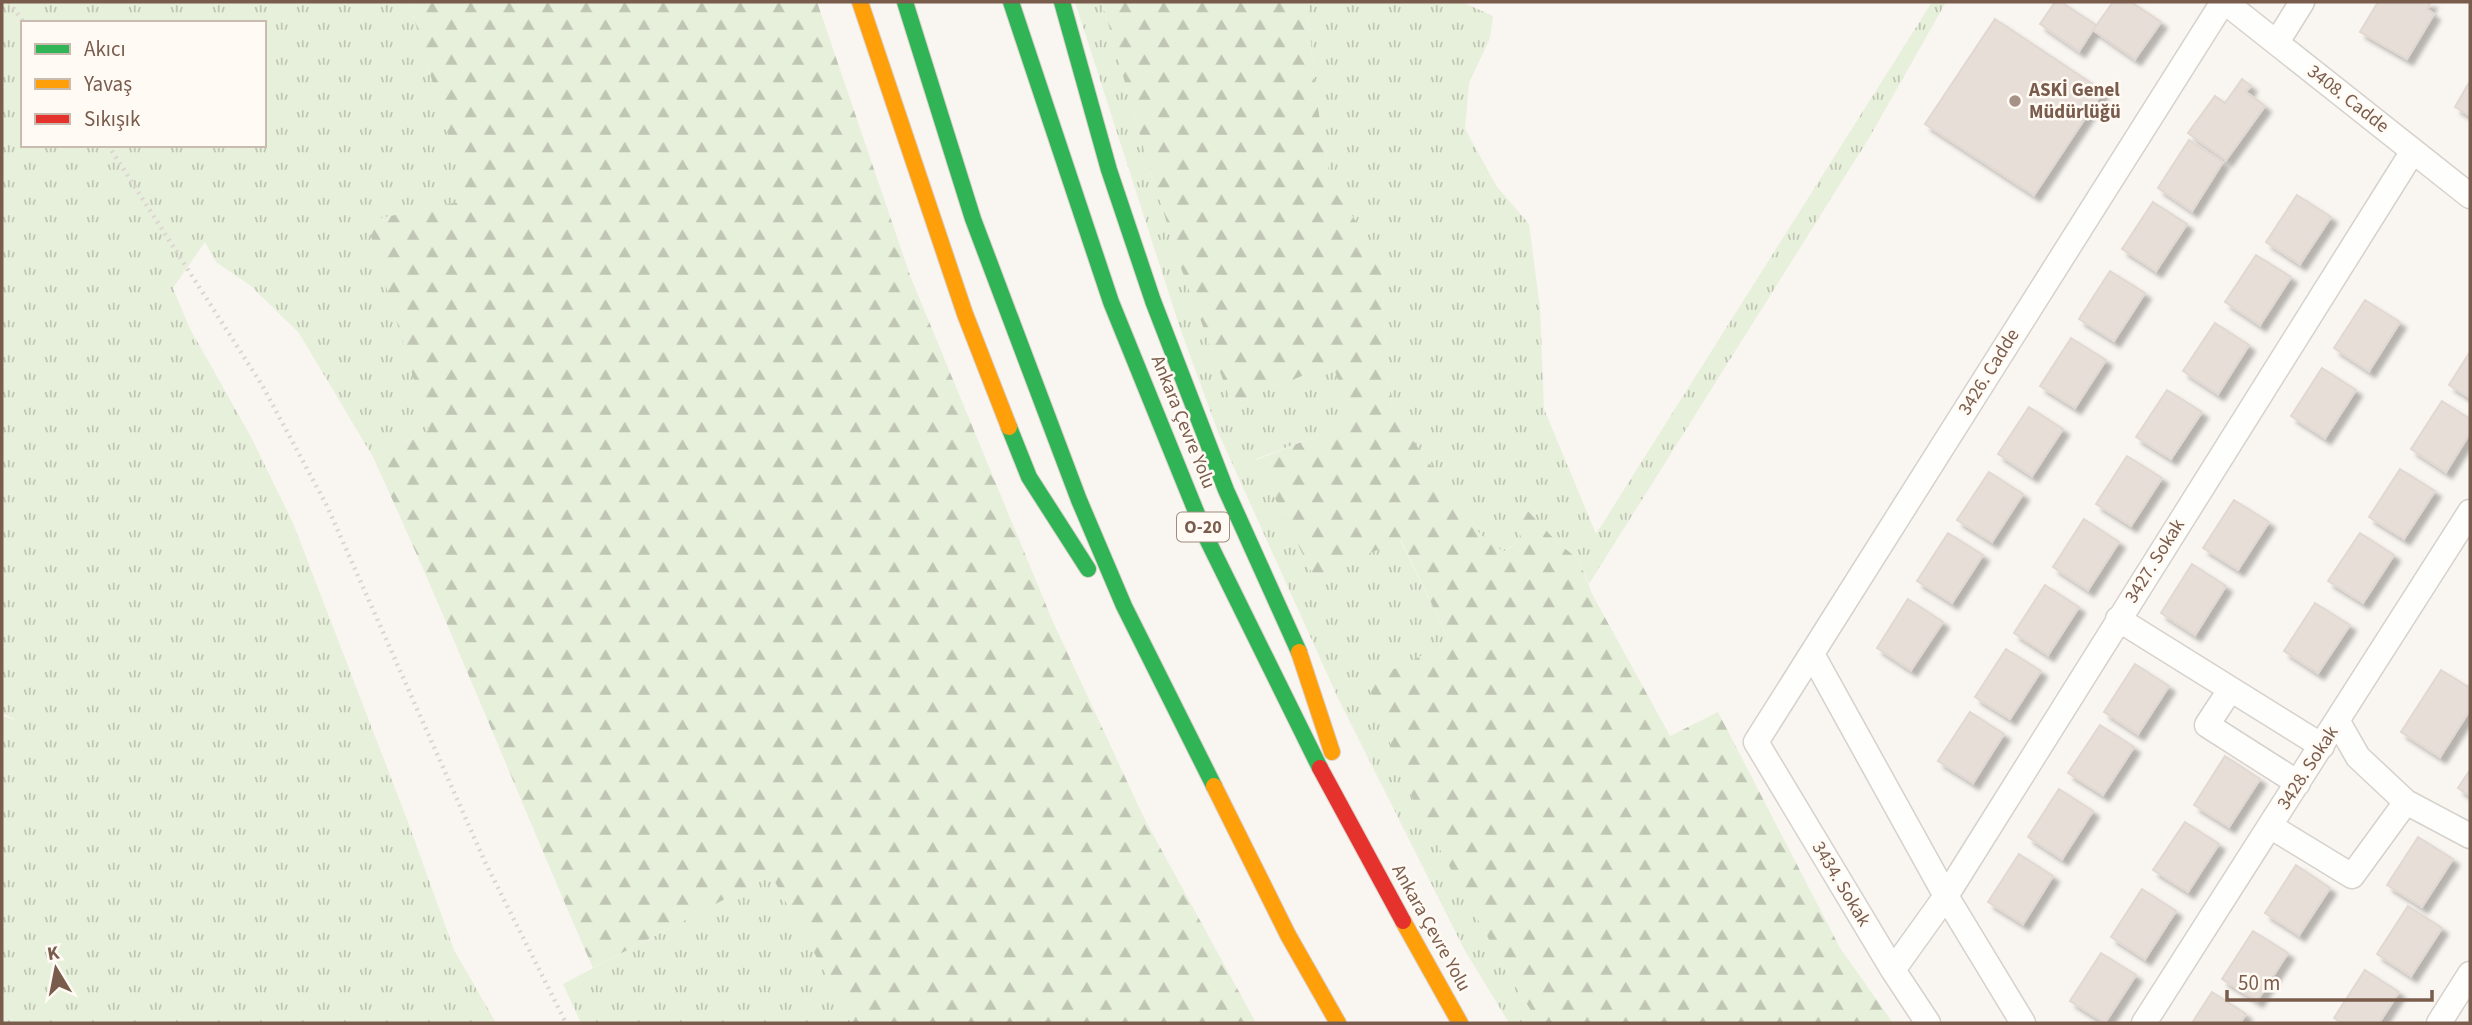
<svg xmlns="http://www.w3.org/2000/svg" width="2472" height="1025" font-family="'Source Sans 3',sans-serif">
<defs>
<pattern id="grass-tufts" width="24" height="20" patternUnits="userSpaceOnUse" patternTransform="scale(1.75)"><rect width="24" height="20" fill="#e7f0db"/><path d="M3 7l-1-3M5 7V3M7 7l1-3M15 17l-1-3M17 17v-4M19 17l1-3" fill="none" stroke="#c0c6b4"/></pattern>
<pattern id="forest-firs" width="22" height="20" patternUnits="userSpaceOnUse" patternTransform="scale(1.75)"><rect width="22" height="20" fill="#e7f0db"/><path d="M5 1l3.5 6h-7zM16 11l3.5 6h-7z" fill="#c0c6b4"/></pattern>
<filter id="shadow"><feDropShadow dx="6" dy="6" stdDeviation="2" flood-color="#0004"/></filter>
</defs>
<rect width="100%" height="100%" fill="#f9f5f0"/>
<path fill="url(#grass-tufts)" fill-rule="evenodd" d="M2,2H409L467,200L372,220L429,430L373,457L299,333L251,286L216,262L205,242L173,288L189,327L251,437L293,523L408,822L454,950L496,1023H2V716L16,720L2,713ZM23,23H264V145H23Z
M1075,2H1102L1145,153L1181,268L1232,404L1332,364L1355,421L1256,459L1314,577L1400,540L1450,642L1368,682L1407,788L1507,973L1539,1023H1509L1464,949L1338,698L1218,432L1180,328Z
M1307,2H1462L1493,16L1490,38L1469,83L1465,129L1497,187L1529,224L1540,308L1544,409L1596,534L1932,2H1946L1869,138L1589,584L1579,560L1556,541L1522,539L1503,552L1481,536L1391,410L1384,320L1382,258L1331,186L1315,90Z
M771,875L853,1023H581L563,984Z"/>
<path fill="url(#forest-firs)" d="M409,2H817L911,278L1053,622L1144,818L1256,1023H853L771,875L593,968C519,799 451,626 373,457L429,430L370,233L371,220L467,200Z
M1102,2H1307L1315,90L1331,186L1382,258L1384,320L1391,410L1481,535L1504,552L1522,539L1510,513L1525,508L1556,541L1579,560L1592,594L1670,736L1718,712L1840,948L1893,1023H1539L1507,973L1407,788L1367,682L1450,642L1401,540L1314,577L1256,460L1354,421L1332,364L1232,404L1181,268L1145,153Z"/>
<path fill="#e6ded7" stroke="#e2d8d2" stroke-width="2" filter="url(#shadow)" d="M2055,2H2061L2096,25L2079,51L2040,24Z
M2113,2H2131L2161,22L2135,59L2093,30Z
M2378,2H2431L2427,9L2434,14L2407,59L2360,32Z
M1995,19L2103,91L2034,195L1925,124Z
M2242,79L2251,86L2246,92L2265,106L2226,160L2188,133L2215,96L2225,103Z
M2470,81V116L2455,107Z
M2189,140L2223,162L2192,211L2158,188Z
M2297,195L2331,217L2300,264L2266,242Z
M2153,202L2187,224L2156,271L2122,249Z
M2256,255L2291,277L2260,325L2225,302Z
M2110,271L2145,293L2114,341L2079,319Z
M2365,300L2400,322L2369,371L2334,348Z
M2215,323L2249,345L2218,394L2183,371Z
M2071,338L2106,360L2075,408L2040,386Z
M2470,352V398L2449,385Z
M2322,368L2356,390L2325,438L2291,416Z
M2167,390L2202,412L2171,459L2136,437Z
M2442,401L2470,419V433L2446,472L2411,449Z
M2029,407L2063,429L2032,476L1998,454Z
M2127,456L2162,478L2131,526L2096,504Z
M2400,469L2435,491L2404,539L2369,517Z
M1989,472L2023,494L1992,542L1957,520Z
M2234,500L2269,522L2238,570L2203,548Z
M2084,519L2119,542L2088,590L2053,567Z
M1948,533L1983,555L1952,603L1917,581Z
M2360,533L2394,555L2363,603L2328,581Z
M2192,564L2226,586L2195,635L2161,613Z
M2045,585L2079,607L2048,655L2014,633Z
M1908,599L1943,622L1911,670L1877,648Z
M2315,603L2350,625L2318,673L2284,651Z
M2006,649L2041,671L2010,719L1975,697Z
M2135,664L2169,686L2138,734L2104,712Z
M2441,670L2470,688V710L2440,757L2401,732Z
M1970,712L2004,734L1973,783L1938,761Z
M2100,725L2134,747L2103,795L2068,773Z
M2225,756L2260,779L2229,827L2194,805Z
M2470,770V796L2458,788Z
M2059,789L2093,811L2062,859L2028,837Z
M2185,822L2219,844L2188,892L2153,870Z
M2418,837L2453,859L2422,907L2387,885Z
M2019,854L2053,876L2023,924L1988,902Z
M2296,865L2330,888L2299,935L2265,913Z
M2142,889L2176,911L2145,959L2111,937Z
M2408,906L2442,928L2411,976L2377,954Z
M2253,931L2288,953L2257,1001L2222,979Z
M2101,953L2136,975L2105,1023L2070,1001Z
M2365,970L2399,992L2379,1023H2342L2334,1018Z
M2212,992L2246,1014L2240,1023H2192Z"/>
<g fill="none" stroke-linecap="round" stroke-linejoin="round">
<g stroke="#d7d1cb" stroke-width="27">
<path id="street" d="M2225,2L2470,196
M2277,42L2302,2
M2118,619L2322,746
M1812,654L1946,896L2023,1023
M2230,690L2207,725L2298,783
M2338,722L2358,757L2406,802L2470,836
M2270,826L2352,876L2406,802
M1893,970L1946,896L2413,151
M1928,1023L1893,970L1756,742L2223,2
M2144,1023L2470,512
M2439,1023L2470,974"/>
</g>
<g stroke="#dad1cc" stroke-width="18">
<path id="fast" d="M905,2L973,219L1079,500L1124,606L1214,786
M1011,2L1111,302L1208,541L1320,768
M1062,2L1109,170L1153,301L1226,490L1299,652
M1009,427L1029,477L1088,569"/>
</g>
<g stroke="#dad1cc" stroke-width="18">
<path id="slow" d="M860,2L965,314L1009,427
M1299,652L1332,752
M1214,786L1288,935L1338,1023
M1403,921L1460,1023"/>
</g>
<g stroke="#dad1cc" stroke-width="18">
<path id="jam" d="M1320,768L1403,921"/>
</g>
<path stroke="#dcd5d0" stroke-width="4.5" stroke-dasharray="2 5" stroke-linecap="butt" d="M9,2L24,23
M108,145L262,385L327,506L485,862L566,1023"/>
<use href="#street" stroke="#fefefd" stroke-width="24"/>
<use href="#fast" stroke="#30b455" stroke-width="16"/>
<use href="#slow" stroke="#ff9f0a" stroke-width="16"/>
<use href="#jam" stroke="#e5322d" stroke-width="16"/>
</g>
<circle fill="#a69286" stroke="#fffaf3" stroke-width="2.5" cx="2015" cy="101" r="7"/>
<g text-anchor="middle" dominant-baseline="central" stroke-width="5" stroke-linejoin="round" paint-order="stroke">
<rect fill="#fffaf3" stroke="#a28b7f" stroke-width="2" x="1177" y="512.5" width="52" height="29" rx="5"/>
<g font-size="18" font-weight="bold" fill="#7a5c4d">
<text x="1203" y="527">O-20</text>
</g>
<g font-size="19" font-weight="bold" fill="#7a5c4d" stroke="#fffaf3" text-anchor="start">
<text x="2029" y="90">ASKİ Genel<tspan x="2029" dy="22">Müdürlüğü</tspan></text>
</g>
<g font-size="19" fill="#7a5c4d" stroke="#fffaf3">
<text transform="translate(2348 99) rotate(38)">3408. Cadde</text>
<text transform="translate(1989 372) rotate(-58)">3426. Cadde</text>
<text transform="translate(1183 422) rotate(68)">Ankara Çevre Yolu</text>
<text transform="translate(2155 561) rotate(-58)">3427. Sokak</text>
<text transform="translate(2308 768) rotate(-57)">3428. Sokak</text>
<text transform="translate(1841 884) rotate(59)">3434. Sokak</text>
<text transform="translate(1431 928) rotate(61)">Ankara Çevre Yolu</text>
</g>
</g>
<rect width="2472" height="1025" fill="none" stroke="#7a5c4d" stroke-width="7"/>
<rect x="21" y="21" width="245" height="126" fill="#fffaf3" stroke="#cabbb1" stroke-width="2"/>
<rect x="35" y="44" width="35" height="10" fill="#30b455" stroke="#cabbb1" stroke-width="2"/>
<text x="84" y="56" font-size="21" fill="#7a5c4d">Akıcı</text>
<rect x="35" y="79" width="35" height="10" fill="#ff9f0a" stroke="#cabbb1" stroke-width="2"/>
<text x="84" y="91" font-size="21" fill="#7a5c4d">Yavaş</text>
<rect x="35" y="114" width="35" height="10" fill="#e5322d" stroke="#cabbb1" stroke-width="2"/>
<text x="84" y="126" font-size="21" fill="#7a5c4d">Sıkışık</text>
<g transform="translate(56 969) rotate(350)" stroke="#fffaf3" stroke-width="5" paint-order="stroke">
<path d="M0-5L12 26L0 18L-12 26Z" fill="#7a5c4d"/>
<text y="-10" font-size="19" font-weight="bold" text-anchor="middle" fill="#7a5c4d">K</text>
</g>
<path d="M2227 990v10h205v-10" fill="none" stroke="#7a5c4d" stroke-width="3.5"/>
<text x="2238" y="990" font-size="21" fill="#7a5c4d" stroke="#fffaf3" stroke-width="5" paint-order="stroke">50 m</text>
</svg>
